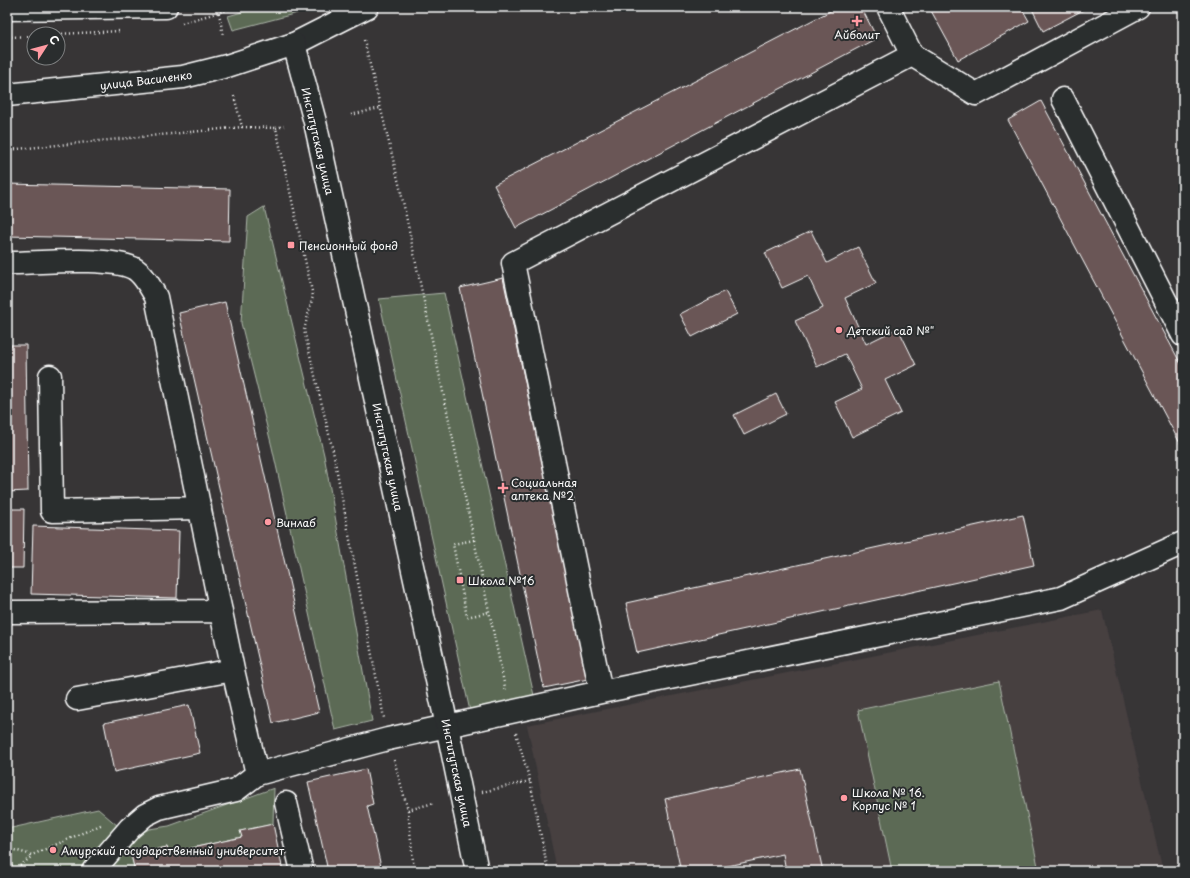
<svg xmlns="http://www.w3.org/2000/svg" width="1190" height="878" font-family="'Playpen Sans',sans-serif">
<rect width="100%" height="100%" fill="#373536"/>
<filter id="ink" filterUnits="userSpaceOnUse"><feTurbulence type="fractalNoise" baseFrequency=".025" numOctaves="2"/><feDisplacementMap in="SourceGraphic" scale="8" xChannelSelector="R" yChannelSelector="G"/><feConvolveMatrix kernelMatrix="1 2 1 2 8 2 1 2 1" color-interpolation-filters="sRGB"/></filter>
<g filter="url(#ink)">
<path fill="#463f40" d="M1102,610L1163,871H557L527,725Z"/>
<path fill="#5b6b54" stroke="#adb5aa" d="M260,7H314L294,14L233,30L228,16Z
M264,207L324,455L372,721L335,730L272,447L241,323L248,217Z
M444,293L535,700L470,711L379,299Z
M999,681L1039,871H892L858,710Z
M274,788L273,824L241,831L242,837L169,853L167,847L131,855L135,871H105L133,838L149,829L169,826Z
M98,809L118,826L82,871H7V829Z"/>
<path fill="#6a5757" stroke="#fff" d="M838,7H861L877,38L516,228L494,185Z
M929,7H1021L1029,21L958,60Z
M1031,7H1089L1043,31Z
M1041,101L1183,368V449L1008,120Z
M7,184L230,189L229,241L7,236Z
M811,231L827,263L858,247L876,283L845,298L866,344L898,328L916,365L885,380L901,413L852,437L835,402L862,389L845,354L817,367L795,321L823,308L808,276L782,288L765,253Z
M503,278L588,679L544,688L460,288Z
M725,291L737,314L692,337L680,314Z
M225,302L319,712L273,723L179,313Z
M7,345H26L28,491L7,492Z
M776,394L786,414L744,435L734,415Z
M7,509H24L23,568H7Z
M1023,515L1034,565L637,653L626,603Z
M33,526L179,531L177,598L31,594Z
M189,705L200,753L114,772L104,723Z
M366,769L373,804L367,806L382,871H328L308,782Z
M800,769L823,871H786L783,854L719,868V871H681L665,799Z
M273,824L283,871H135L131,855L167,847L169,853L242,837L240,831Z"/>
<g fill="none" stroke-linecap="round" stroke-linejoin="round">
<g stroke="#fff" stroke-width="25">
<path id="minor" d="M7,9L166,7
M294,44L367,7
M912,55L976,94L1138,7
M1063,99L1183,335
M7,263C38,263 107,256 133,268C143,273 151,288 156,297L233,670L257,774
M50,376L52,511L200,508
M7,612L221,611
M601,692L513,263L912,55L888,7
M77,699L233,670
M286,803L302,871
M93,871L130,828L145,815L159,808L236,790L257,774L388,739L601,692L1061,598L1183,543"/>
</g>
<g stroke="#fff" stroke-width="25">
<path id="major" d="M7,95L183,77L227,66L294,44L315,122L447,726L477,871"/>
</g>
<path stroke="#fff" stroke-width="2.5" stroke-dasharray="1 3" stroke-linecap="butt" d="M219,13L223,35
M182,23L237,7
M58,34L121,31
M7,37L34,36
M364,40L401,192L506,692
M234,96L242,127L276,128L313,296L304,330L333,451L384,718
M351,115L380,108
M276,128L284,126
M7,150L242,127
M474,540L453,544L467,617L489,612
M516,733L530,781L548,871
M394,760L408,810L414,871
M482,792L530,781
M408,810L434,803
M7,848L32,855L103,824
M14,871L32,856"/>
<use href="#minor" stroke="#2a2d2e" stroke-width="22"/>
<use href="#major" stroke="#2a2d2e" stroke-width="22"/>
</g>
</g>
<g fill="#ff9aa2" stroke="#2a2d2e" stroke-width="1.5">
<path d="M855 15h4v4h4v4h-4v4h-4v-4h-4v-4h4z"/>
<rect x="287" y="241" width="8" height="8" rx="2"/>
<circle cx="839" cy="330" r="4"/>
<path d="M501 482h4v4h4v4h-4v4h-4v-4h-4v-4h4z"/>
<circle cx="268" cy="522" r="4"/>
<rect x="456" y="576" width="8" height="8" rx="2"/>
<circle cx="844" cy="798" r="4"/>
<circle cx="53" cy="850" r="4"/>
</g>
<g text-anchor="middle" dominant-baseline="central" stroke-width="4" stroke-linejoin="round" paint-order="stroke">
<g font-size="11" fill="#fff" stroke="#2a2d2e" text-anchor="start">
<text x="857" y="34" text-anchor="middle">Айболит</text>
<text x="299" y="245">Пенсионный фонд</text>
<text x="847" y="330">Детский сад №"</text>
<text x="511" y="482">Социальная<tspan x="511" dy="13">аптека №2</tspan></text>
<text x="276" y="522">Винлаб</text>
<text x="468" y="580">Школа №16</text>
<text x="852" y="792">Школа № 16.<tspan x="852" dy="13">Корпус № 1</tspan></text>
<text x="61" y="850">Амурский государственный университет</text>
</g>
<g font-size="11" fill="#fff" stroke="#2a2d2e">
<text transform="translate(146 80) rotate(-7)">улица Василенко</text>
<text transform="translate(318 141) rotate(77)">Институтская улица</text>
<text transform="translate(388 457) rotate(78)">Институтская улица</text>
<text transform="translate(457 773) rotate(78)">Институтская улица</text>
</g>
</g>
<rect width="1190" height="878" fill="none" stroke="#2a2d2e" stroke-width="24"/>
<rect x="12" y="12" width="1166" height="854" fill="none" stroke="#fff" stroke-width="1.5" filter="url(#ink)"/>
<g transform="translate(46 46) rotate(54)"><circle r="19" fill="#2a2d2e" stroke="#7f8182"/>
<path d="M0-3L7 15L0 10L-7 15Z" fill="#ff9aa2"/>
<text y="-6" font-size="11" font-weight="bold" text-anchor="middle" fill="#ffffff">С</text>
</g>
</svg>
